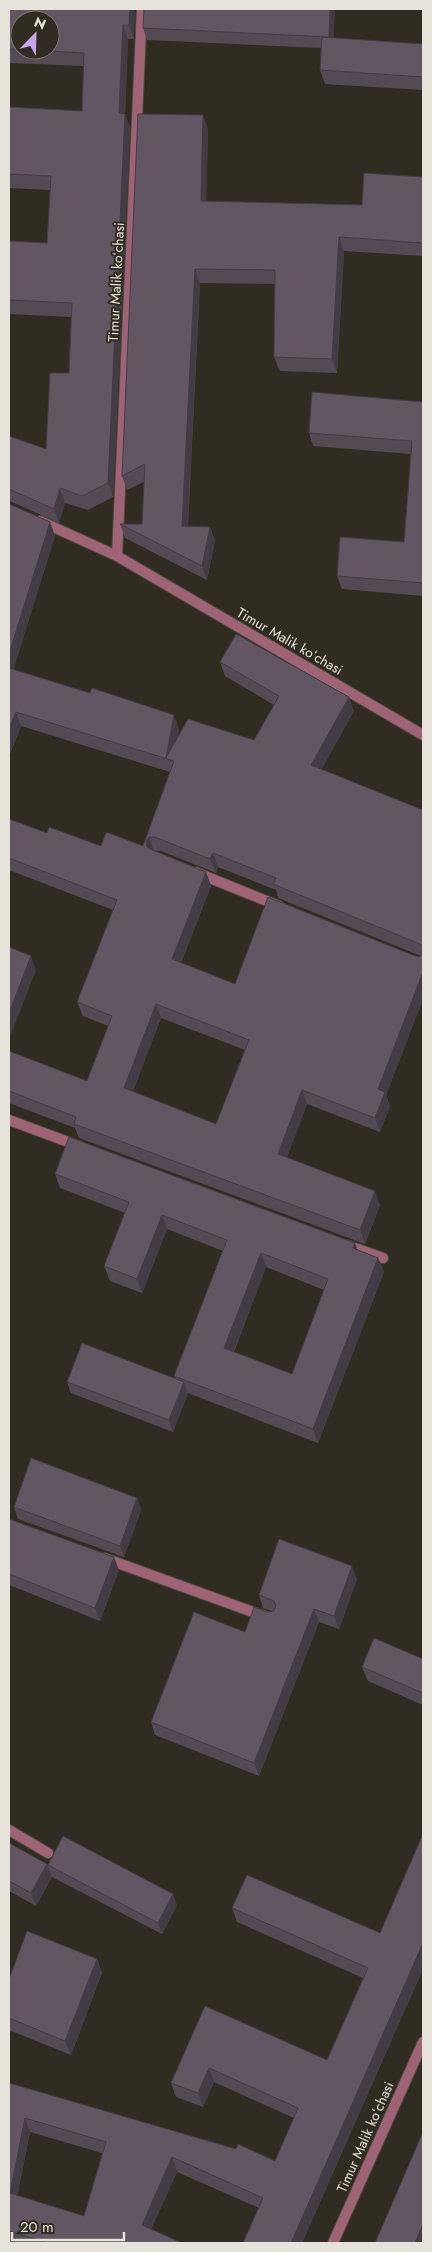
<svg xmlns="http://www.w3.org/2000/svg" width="432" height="2252" font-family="Jost,sans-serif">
<rect width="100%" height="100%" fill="#312c21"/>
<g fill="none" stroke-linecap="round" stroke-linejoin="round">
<g stroke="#4e493f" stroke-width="12">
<path id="service" d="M195,872L279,906
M104,1558L264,1616
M9,1830L48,1853"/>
</g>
<g stroke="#4e493f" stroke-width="12">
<path id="minor" d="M40,521L117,556L423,735
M117,556L142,9
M9,1120L79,1146
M346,1245L383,1258
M333,2243L423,2042"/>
</g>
<use href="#service" stroke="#9e6475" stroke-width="10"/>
<use href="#minor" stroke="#9e6475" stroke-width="10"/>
</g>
<path fill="#534a53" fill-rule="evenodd" d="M9,9H135L134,39H128L125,114L130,128L113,497L88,510L65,503L59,523L12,502L9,501V436L46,449L69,373L71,317L9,314V241L47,243L50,190L9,188V107L82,111L84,66L9,63ZM20,20L50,50H20Z
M144,9H335L333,38L423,44V90L325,84L320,70L321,48L147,40L143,28Z
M208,129L206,201L362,205L423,177V256L344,251L337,373L280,371L274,357L275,284L200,283L188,526L210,527L215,541L207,580L125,538L120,524H142L144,482L127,490L122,476Z
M423,402V596L342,589L337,576L404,542L411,454L313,446L309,433Z
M9,504L50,522L55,536L13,670L179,729L178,737L254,740L274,705L225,676L220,662L354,711L321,770L423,810V999L386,1095L390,1106L380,1132L307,1104L287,1157L380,1205L365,1244L79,1138L75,1128L9,1103V1051L87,1081L108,1026L83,1016L77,1002L113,910L9,870V819L47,833L101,846H143L170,772L21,726L9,756ZM155,851H161L216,873L218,867L276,890L278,898L421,956L419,957L415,956L235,984L181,963L211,886L206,872ZM161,1018L245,1050L216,1124L133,1091Z
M55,1174L357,1250L378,1258L384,1272L318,1443L188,1393L173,1432L71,1393L67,1382L176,1379L174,1376L223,1251L167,1229L142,1293L110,1281L104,1266L125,1213L60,1188ZM266,1267L324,1290L292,1374L234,1352Z
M137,1498L141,1510L124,1557L18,1519L14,1507Z
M9,1519L119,1570L100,1621L9,1585Z
M357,1579L339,1629L319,1622L259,1776L155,1735L151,1722L245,1632L267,1612L272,1611L263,1608L259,1595Z
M423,1659V1705L368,1681L362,1667Z
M9,1843L48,1865L177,1905L162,1934L52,1877L36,1906L9,1891Z
M232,1908L423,1969L302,2243H243L259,2208L177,2172L151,2229L182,2243H9V2083L275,2161L294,2118L214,2082L203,2107L176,2097L171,2083L205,2006L327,2060L363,1978L237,1922ZM30,2132L102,2153L84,2216L17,2196Z
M97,1959L102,1973L71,2055L9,2030V1979Z"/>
<path fill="#443c44" d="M130,9H135L134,39L129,25Z
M330,9H335L333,49L329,37Z
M123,25L128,39L125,114L130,128L113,497L108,483L119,113Z
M203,115L208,129L206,215L201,201Z
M339,237L344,251L337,373L332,359Z
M195,269L200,283L187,540L182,526Z
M60,488L65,503L59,523L54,509Z
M50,522L55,536L10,681L9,678V654Z
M210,527L215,541L207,580L202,566Z
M349,697L354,711L316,779L311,765Z
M16,712L21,726L9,756V729Z
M174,715L179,729L173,761L166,758Z
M149,837L154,851L152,855L147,847L146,841Z
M213,853L218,867L216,873L210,859Z
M206,872L211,886L177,973L172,959Z
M31,956L36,970L9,1040V1013Z
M423,972V999L386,1095L390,1106L380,1132L375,1118L378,1089Z
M156,1004L161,1018L129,1102L124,1088Z
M302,1090L307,1104L283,1168L278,1154Z
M375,1191L380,1205L365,1244L360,1230Z
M162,1215L167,1229L142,1293L137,1279Z
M355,1243L360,1257L353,1248Z
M261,1253L266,1267L229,1363L224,1348Z
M378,1258L384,1272L318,1443L313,1429Z
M184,1382L188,1394L173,1432L169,1420Z
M137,1498L141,1510L124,1557L120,1546Z
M114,1557L119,1570L100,1621L95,1608Z
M352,1566L357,1579L339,1629L334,1616Z
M314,1609L319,1622L259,1776L254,1763Z
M47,1864L52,1877L36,1906L31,1893Z
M173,1894L177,1905L162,1934L158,1923Z
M423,1943V1969L302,2243H291Z
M97,1959L102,1973L71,2055L65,2041Z
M209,2068L214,2082L203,2107L198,2093Z
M25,2118L30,2132L15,2208L10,2193Z
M172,2157L177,2172L147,2239L142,2225Z
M423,2224V2243H415Z"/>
<path fill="#615661" stroke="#443c44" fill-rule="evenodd" d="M9,9H130L129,25H123L119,113L125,114L108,483L82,496L60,488L54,509L9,489V436L46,449L50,373H69L72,303L9,300V241L47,243L51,176L9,174V107L82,111L84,53L31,50H50V20H20V49H9Z
M144,9H330L329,37L143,28Z
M322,37L423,44V77L320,70Z
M138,114L203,115L201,201L362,205L364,173L423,177V243L339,237L332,359L274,357L275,270L195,269L182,526L210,527L202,566L120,524H142L145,464L122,476Z
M312,392L423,402V583L337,576L340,537L404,542L412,441L309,433Z
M9,504L50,522L9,654Z
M236,634L349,697L311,765L423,810V947L420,944L273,884L276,878L213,853L210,859L155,837H149L146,841L147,847L150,849L206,872L172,959L235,984L268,897L415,956L419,957L423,954V972L378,1089L385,1092L375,1118L302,1090L278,1154L375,1191L360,1230L74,1124L76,1117L9,1091V1051L87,1081L112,1016L77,1002L117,900L9,858V819L47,833L49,827L101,846L106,832L143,846L174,761L16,712L9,729V668L90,693L92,688L174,715L166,758L188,719L254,740L279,696L220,662ZM156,1004L249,1040L216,1124L124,1088Z
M9,947L31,956L9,1013Z
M69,1137L355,1243L353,1248L378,1258L313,1429L174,1376L227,1240L162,1215L137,1279L104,1266L129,1202L55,1174ZM261,1253L328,1279L292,1374L224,1348Z
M82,1343L184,1382L169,1420L67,1382Z
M31,1458L137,1498L120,1546L14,1507Z
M9,1519L114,1557L95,1608L9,1574Z
M279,1539L352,1566L334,1616L314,1609L254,1763L151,1722L194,1612L245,1632L254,1607L267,1612L274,1611L276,1605L274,1601L259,1595Z
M374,1638L423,1659V1693L362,1667Z
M423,1834V1943L291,2243H243L263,2198L172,2157L142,2225L182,2243H48L9,2231V2083L236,2149L238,2144L275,2161L298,2108L209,2068L198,2093L171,2083L205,2006L327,2060L368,1968L232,1908L247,1875L380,1933ZM25,2118L106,2142L84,2216L10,2193Z
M63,1836L173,1894L158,1923L48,1865Z
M9,1843L47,1864L31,1893L9,1881Z
M27,1931L97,1959L65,2041L9,2018V1979Z
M423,2132V2224L415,2243H375Z"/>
<g text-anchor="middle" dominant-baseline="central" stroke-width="4" stroke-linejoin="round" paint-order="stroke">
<g font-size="14" fill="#e6e3db" stroke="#312c21">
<text transform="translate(116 282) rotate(-87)">Timur Malik koʻchasi</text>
<text transform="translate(290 641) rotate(30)">Timur Malik koʻchasi</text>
<text transform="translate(365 2137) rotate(-66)">Timur Malik koʻchasi</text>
</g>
</g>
<rect width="432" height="2252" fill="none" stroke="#e6e3db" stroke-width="20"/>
<g transform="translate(35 35) rotate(23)"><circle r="24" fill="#312c21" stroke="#79756b"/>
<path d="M0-4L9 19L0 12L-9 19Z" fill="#c7a6ef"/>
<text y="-8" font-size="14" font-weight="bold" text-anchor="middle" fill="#e6e3db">N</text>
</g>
<path d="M12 2232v8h112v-8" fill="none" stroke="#e6e3db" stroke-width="2.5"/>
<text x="20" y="2232" font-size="15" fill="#e6e3db" stroke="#312c21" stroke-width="4" paint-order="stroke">20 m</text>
</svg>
